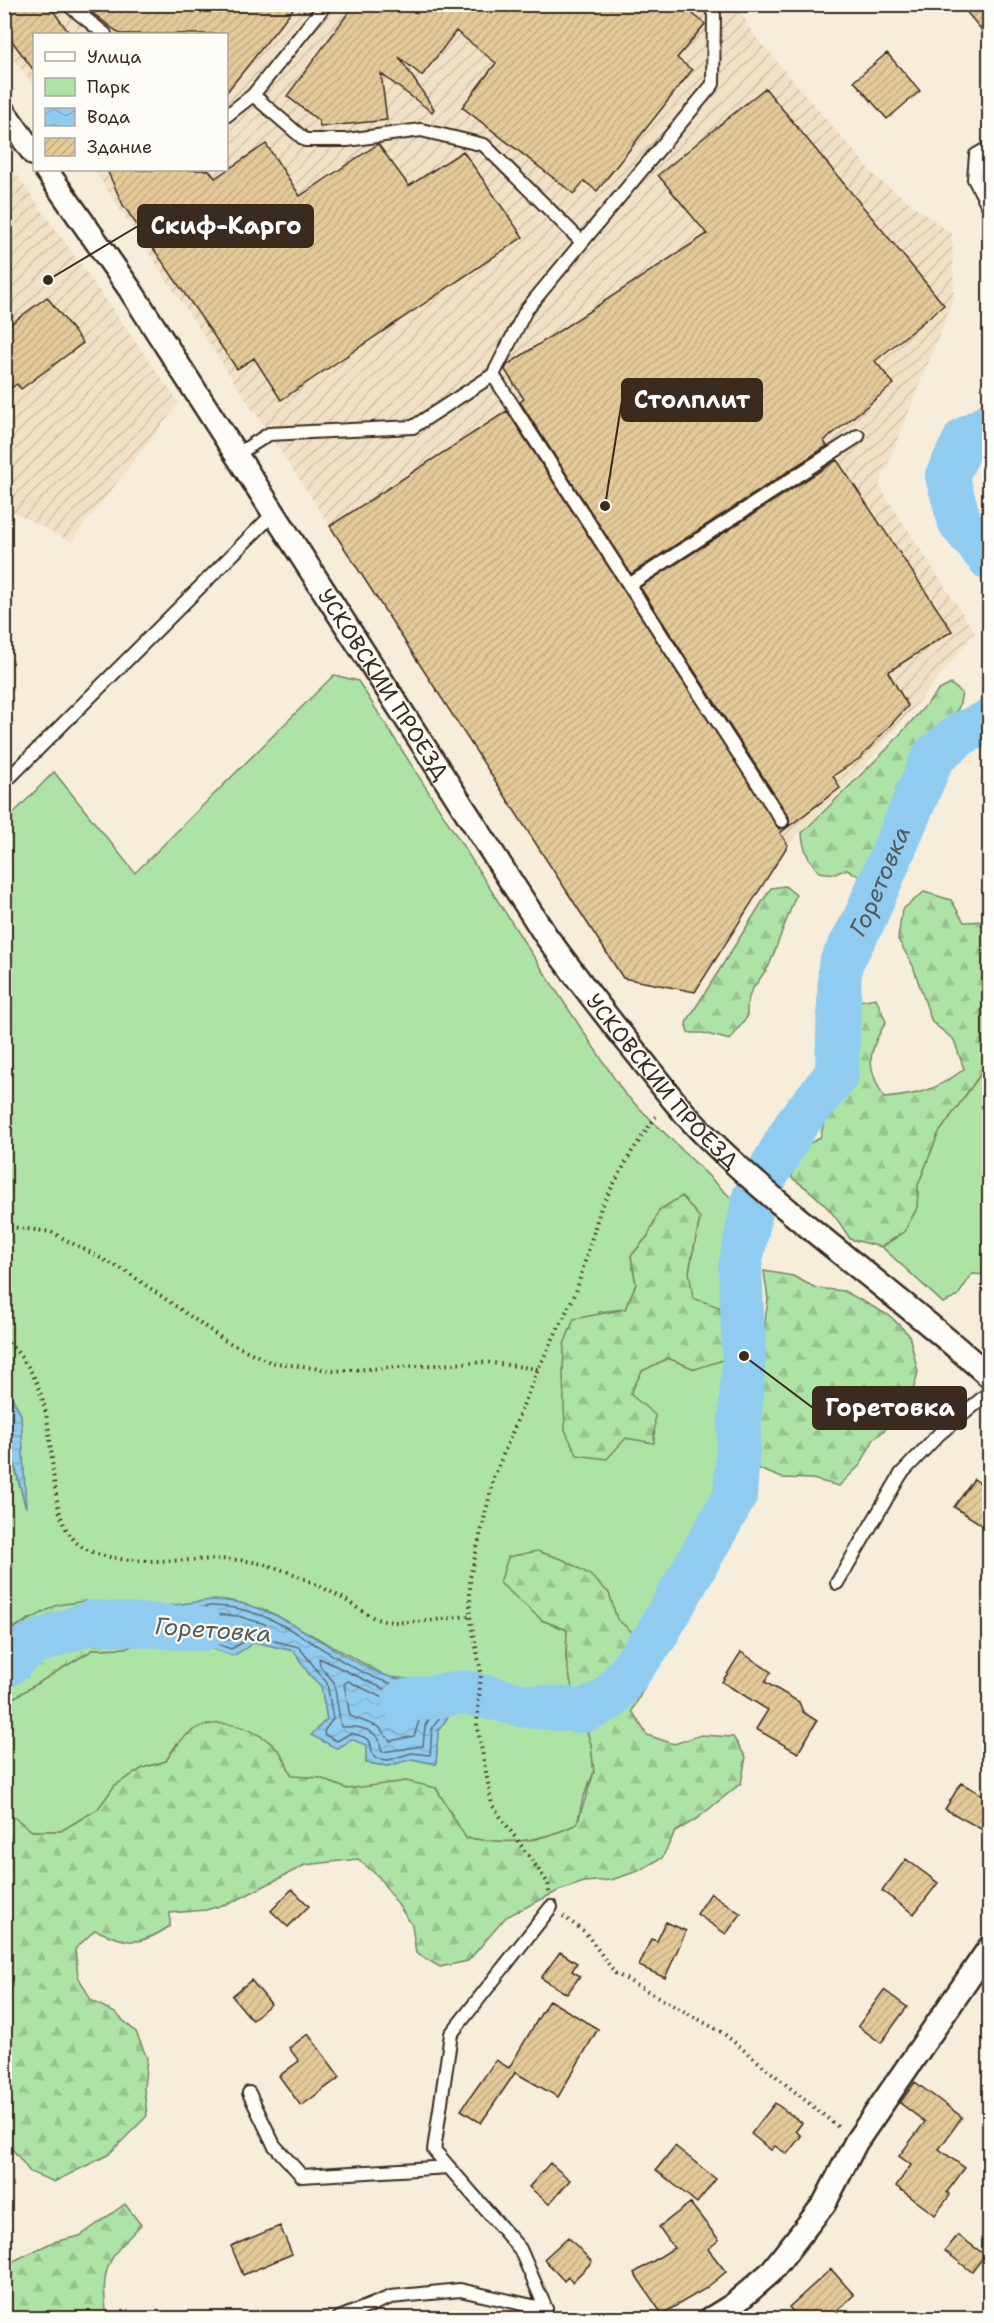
<svg xmlns="http://www.w3.org/2000/svg" width="994" height="2323" font-family="'Shantell Sans',sans-serif">
<defs>
<pattern id="industrial-furrows" width="10" height="10" patternUnits="userSpaceOnUse" patternTransform="scale(1.5)"><rect width="10" height="10" fill="#f1e2c7"/><path d="M-1 1l2-2M0 10L10 0M9 11l2-2" fill="none" stroke="#d0c2aa"/></pattern>
<pattern id="forest-firs" width="22" height="20" patternUnits="userSpaceOnUse" patternTransform="scale(1.5)"><rect width="22" height="20" fill="#aee3a6"/><path d="M5 1l3.5 6h-7zM16 11l3.5 6h-7z" fill="#97c38e"/></pattern>
<pattern id="wetland-marsh" width="20" height="14" patternUnits="userSpaceOnUse" patternTransform="scale(1.5)"><rect width="20" height="14" fill="#aee3a6"/><path d="M1 5h8M5 5V1M11 12h8M15 12V8" fill="none" stroke="#97c38e"/></pattern>
<pattern id="water-waves" width="16" height="10" patternUnits="userSpaceOnUse" patternTransform="scale(1.5)"><rect width="16" height="10" fill="#90ccf0"/><path d="M0 5q4-4 8 0t8 0" fill="none" stroke="#7dafcd"/></pattern>
<pattern id="building-hatch" width="6" height="6" patternUnits="userSpaceOnUse" patternTransform="scale(1.5)"><rect width="6" height="6" fill="#e4c999"/><path d="M-1 1l2-2M0 6l6-6M5 7l2-2" fill="none" stroke="#c4ad83"/></pattern>
</defs>
<rect width="100%" height="100%" fill="#f6eddb"/>
<filter id="ink" filterUnits="userSpaceOnUse"><feTurbulence type="fractalNoise" baseFrequency=".0167" numOctaves="2"/><feDisplacementMap in="SourceGraphic" scale="12" xChannelSelector="R" yChannelSelector="G"/><feConvolveMatrix kernelMatrix="1 2 1 2 8 2 1 2 1" color-interpolation-filters="sRGB"/></filter>
<g filter="url(#ink)">
<path fill="url(#industrial-furrows)" d="M5,5H737L753,34L878,179L952,234L954,298L879,486L975,633L868,763L788,845L695,992L623,978L330,526L94,170H226V34H34V86L5,48Z
M4,157L179,403L71,542L5,507Z"/>
<path fill="#aee3a6" stroke="#748662" stroke-width="1.5" fill-rule="evenodd" d="M334,675L358,681L526,945L624,1093L735,1202L737,1209L727,1233L726,1261L734,1332L724,1467L692,1552L639,1638L616,1619L609,1593L541,1620L567,1630L566,1660L591,1744L594,1772L583,1798L577,1824C536,1844 510,1844 465,1838L436,1788L375,1786L347,1789L320,1778L292,1776L280,1752L177,1743L166,1761L143,1768L116,1785L98,1809L61,1831H32L11,1815L5,1814V1703L94,1649L124,1648L164,1638L204,1645L233,1655L255,1642L294,1651L309,1674L321,1686L327,1719L312,1735L351,1739L367,1745L366,1763L388,1766L412,1759L436,1764L438,1731L469,1685L388,1677L270,1612L241,1603L226,1600L130,1612L139,1617L114,1605L29,1619L5,1633L4,1428L25,1505L21,1415L4,1381L5,822L54,772L135,873ZM659,1210L700,1218L689,1271L695,1369L668,1358L642,1371L630,1394L653,1442L626,1438L599,1312L625,1309L636,1284L631,1256L648,1236Z
M989,1062V1275L972,1274L957,1297L943,1303L882,1247L904,1232L917,1208L918,1185L938,1134Z"/>
<path fill="url(#forest-firs)" stroke="#748662" stroke-width="1.5" d="M951,684L962,693L959,707L893,805L888,831L860,877L847,869L835,874L819,872C808,859 803,850 802,833L888,748L939,690Z
M785,886L796,895L769,966L751,991L747,1004V1017L730,1040L703,1033H688L686,1023L771,888Z
M924,892L951,900L964,922L989,921V1062L938,1134L918,1185L917,1208L904,1232L881,1247L850,1239C834,1212 818,1195 792,1178L795,1151L820,1138L841,1059L842,1031L848,1003L876,998L886,1022C867,1053 866,1065 884,1098C918,1095 937,1090 964,1069L954,1040L932,1022L913,966L898,939L902,910Z
M682,1196L700,1218L689,1271L693,1298L719,1307L725,1333L723,1360L695,1369L668,1358L642,1371L630,1394L655,1415L654,1443L626,1438L607,1459L577,1455L565,1430L563,1375L564,1345L574,1319L625,1309L636,1284L631,1256L648,1236L659,1210Z
M764,1271L793,1276L816,1288L844,1291L890,1316L909,1335L918,1372L911,1399L895,1421L874,1439L860,1465L839,1486L812,1479L782,1478L754,1467L749,1439L757,1411V1382L768,1299Z
M537,1551L564,1560L589,1574L609,1593L617,1619L639,1638L652,1662L644,1688L632,1711L647,1735L674,1744L701,1735L733,1737L746,1757L741,1783L698,1818L675,1832L662,1858L638,1871L611,1880L584,1882L558,1891L506,1917L468,1961L440,1967L416,1953L412,1925L379,1877L358,1859L305,1865L233,1902L206,1910L170,1913V1926C138,1947 130,1944 95,1930L75,1949L78,1976L91,2000L115,2013L136,2032L147,2058L144,2088L147,2116L108,2155L54,2182L30,2172L13,2150L7,2148L5,2152V1814L11,1815L32,1831H61L98,1809L115,1785L143,1768L166,1761C174,1748 186,1731 202,1726C229,1718 261,1731 279,1751C285,1758 288,1769 292,1776L320,1778L347,1789L406,1781L436,1788L466,1838C510,1844 536,1844 577,1824L594,1772L591,1744L572,1688L566,1660L567,1630L542,1620L500,1583L508,1557Z
M125,2204L141,2225C106,2259 100,2270 107,2318H12L5,2300V2265L53,2242L80,2236Z"/>
<path fill="url(#wetland-marsh)" stroke="#748662" stroke-width="1.5" d="M85,1601L114,1605L139,1617L151,1641L124,1648L94,1649L5,1703V1633L57,1605Z"/>
<path fill="url(#water-waves)" stroke="#6e8b9c" stroke-width="1.5" d="M4,1382L21,1415L26,1508L5,1428Z
M211,1600C279,1599 326,1654 387,1676C406,1683 448,1682 470,1685L438,1731L436,1764L412,1759L388,1766L366,1763V1745L351,1739L338,1749L311,1735L327,1719L321,1686L309,1674L294,1651L255,1642L233,1656C207,1646 178,1635 151,1641L139,1617L128,1611Z"/>
<g fill="none" stroke-linecap="round" stroke-linejoin="round">
<path stroke="#5d6b72" stroke-width="1.5" d="M211,1606C279,1605 325,1661 386,1682C406,1689 432,1686 454,1689L455,1693L432,1729L430,1755L412,1753L388,1760L375,1758C365,1743 381,1741 351,1733L337,1741L325,1735L324,1731L333,1719L327,1683L299,1647L255,1636L231,1649C207,1640 180,1630 155,1634L146,1618L149,1615Z
M211,1614L238,1616L265,1624L267,1628L250,1629L231,1640L167,1623L170,1619Z
M319,1658L384,1689L440,1696L441,1699L425,1726L423,1746L382,1752C380,1748 381,1742 378,1738C370,1727 352,1726 341,1727L334,1682L320,1666Z
M348,1681L383,1698L425,1703L414,1736L390,1741L379,1727L350,1716L344,1684Z"/>
<g stroke="#90ccf0" stroke-width="44">
<path d="M990,424L965,439L947,476L960,523L990,559"/>
<path d="M4,1667L30,1645L91,1622L203,1629"/>
<path id="s1" d="M404,1701L464,1692L527,1706L584,1711L609,1699L655,1637L735,1496L744,1356L740,1266L754,1197L797,1123L837,1074L840,965L865,918L933,757L962,733L990,721"/>
</g>
</g>
<path fill="url(#building-hatch)" stroke="#3b2a1e" stroke-width="1.5" d="M4,4H48L70,34H34V71L4,30Z
M81,4H297L226,93V34H120Z
M355,4H681L705,24L677,58L692,70L597,191L584,181L574,194L462,107L496,63L456,31L422,76L399,57L434,109L432,112L381,74L387,120L320,127L319,121L287,96Z
M960,4H990V40Z
M887,53L920,91L887,119L854,81Z
M765,88L944,305L875,361L894,384L824,441L827,446L631,574L520,402L524,399L505,370L507,365L707,234L658,175Z
M266,144L300,196L378,144L409,186L463,151L523,237L281,400L254,358L237,369L123,205L107,170H209L215,178Z
M47,297L83,343L21,389L17,384L4,393V329Z
M507,411L779,829L789,825V817L640,587L837,460L952,631L888,672L908,706L860,758L833,776L840,788L780,833L788,845L695,992L623,978L330,526Z
M974,1479L990,1490V1530L954,1507Z
M741,1652L771,1672L765,1682L799,1702L803,1712L817,1721L798,1753L756,1729L768,1710L722,1682Z
M961,1783L990,1799V1834L945,1809Z
M906,1859L938,1883L914,1914L882,1891Z
M292,1889L309,1906L288,1927L271,1911Z
M711,1893L741,1914L726,1934L697,1914Z
M666,1922L686,1931L665,1978L639,1966L651,1939L657,1941Z
M560,1952L577,1963L572,1971L580,1976L567,1994L541,1978Z
M251,1980L271,2004L252,2020L232,1996Z
M884,1990L907,2007L881,2043L858,2026Z
M549,2000L598,2029L558,2097L514,2072L515,2073L481,2123L461,2110L496,2060L509,2068Z
M308,2034L340,2077L301,2106L279,2076L299,2061L289,2048Z
M915,2082L962,2117L939,2149L965,2168L947,2192L950,2195L935,2215L896,2186L911,2165L899,2156L925,2122L900,2103Z
M775,2103L802,2123L796,2131L801,2136L787,2154L775,2146L771,2150L751,2134Z
M675,2146L716,2179L697,2203L656,2170Z
M550,2163L570,2180L549,2204L529,2187Z
M690,2203L719,2240L708,2249L726,2272L705,2289L662,2314L634,2273L674,2248L659,2227Z
M280,2226L292,2254L243,2275L231,2246Z
M958,2235L985,2255L972,2272L945,2251Z
M568,2237L592,2262L572,2282L568,2277L564,2281L544,2259Z
M831,2269L854,2295L828,2319H799L789,2307Z"/>
<g fill="none" stroke-linecap="round" stroke-linejoin="round">
<g stroke="#3b2a1e" stroke-width="16">
<path id="service" d="M67,4L105,34
M326,4L253,95L305,140H347L421,130L484,145L582,242
M226,116L253,95
M990,147L976,155L974,179L990,209
M493,375L526,310L713,84L714,15L710,4
M236,455L269,434L413,427L493,375L782,821
M629,585L858,436
M4,783L274,513
M837,1583L901,1474L939,1434L990,1392
M249,2093L274,2145L302,2176L449,2167
M339,2318L391,2297L460,2290L546,2309L520,2249L434,2150L451,2034L551,1907"/>
</g>
<g stroke="#3b2a1e" stroke-width="27">
<g id="minor">
<path d="M4,112L34,154"/>
<path id="s2" d="M46,170L129,288L546,936C576,977 606,1016 638,1055C660,1083 682,1113 708,1138C795,1224 899,1294 990,1377"/>
<path d="M712,2318L733,2305L770,2273L824,2204L856,2142L990,1947"/>
</g>
</g>
<path stroke="#3b2a1e" stroke-width="4" stroke-dasharray="1.5 4.5" stroke-linecap="butt" d="M4,1226L51,1232L127,1272L224,1340L270,1362L334,1371L485,1362L538,1369
M4,1339C49,1378 48,1425 54,1480C57,1500 59,1524 74,1540C105,1573 195,1556 238,1560C278,1564 309,1580 344,1599C355,1606 371,1619 384,1621C412,1625 442,1618 470,1616
M549,1892L548,1883L492,1805L477,1724L481,1672L470,1616V1578L494,1477L538,1369L576,1292L601,1207L631,1153L656,1116
M563,1916L585,1932L615,1973L723,2033L838,2127"/>
<use href="#service" stroke="#fdfcf7" stroke-width="12"/>
<use href="#minor" stroke="#fdfcf7" stroke-width="22"/>
</g>
</g>
<g text-anchor="middle" dominant-baseline="central" stroke-width="4.5" stroke-linejoin="round" paint-order="stroke">
<g font-size="22" fill="#3b2a1e" stroke="#fdfcf7">
<text stroke="none"><textPath href="#s2" startOffset="615">УСКОВСКИЙ ПРОЕЗД</textPath></text>
<text stroke="none"><textPath href="#s2" startOffset="1101">УСКОВСКИЙ ПРОЕЗД</textPath></text>
</g>
<g font-size="24" font-style="italic" fill="#545b5d" stroke="#fdfcf7">
<text stroke="none"><textPath href="#s1" startOffset="1101">Горетовка</textPath></text>
<text transform="translate(213 1630) rotate(4)">Горетовка</text>
</g>
</g>
<path fill="none" stroke="#3b2a1e" stroke-width="2" d="M48 280L138 226M605 506L622 400M744 1356L813 1408"/>
<g fill="#3b2a1e" stroke="#fdfcf7" stroke-width="2">
<circle cx="48" cy="280" r="6"/>
<circle cx="605" cy="506" r="6"/>
<circle cx="744" cy="1356" r="6"/>
</g>
<g fill="#3b2a1e" stroke="#3b2a1e" stroke-width="2">
<rect x="138" y="205" width="175" height="42" rx="6"/>
<rect x="622" y="379" width="140" height="42" rx="6"/>
<rect x="813" y="1387" width="153" height="42" rx="6"/>
</g>
<g font-size="24" text-anchor="middle" font-weight="bold" fill="#fff">
<text x="226" y="234">Скиф-Карго</text>
<text x="692" y="408">Столплит</text>
<text x="890" y="1416">Горетовка</text>
</g>
<rect width="994" height="2323" fill="none" stroke="#fdfcf7" stroke-width="24"/>
<rect x="12" y="12" width="970" height="2299" fill="none" stroke="#3b2a1e" stroke-width="2" filter="url(#ink)"/>
<rect x="33" y="33" width="195" height="138" fill="#fdfcf7" stroke="#afa8a0" stroke-width="1.5"/>
<rect x="45" y="52" width="30" height="9" fill="#fdfcf7" stroke="#afa8a0" stroke-width="1.5"/>
<text x="87" y="63" font-size="18" fill="#3b2a1e">Улица</text>
<rect x="45" y="78" width="30" height="18" fill="#aee3a6" stroke="#afa8a0" stroke-width="1.5"/>
<text x="87" y="93" font-size="18" fill="#3b2a1e">Парк</text>
<rect x="45" y="108" width="30" height="18" fill="url(#water-waves)" stroke="#afa8a0" stroke-width="1.5"/>
<text x="87" y="123" font-size="18" fill="#3b2a1e">Вода</text>
<rect x="45" y="138" width="30" height="18" fill="url(#building-hatch)" stroke="#afa8a0" stroke-width="1.5"/>
<text x="87" y="153" font-size="18" fill="#3b2a1e">Здание</text>
</svg>
